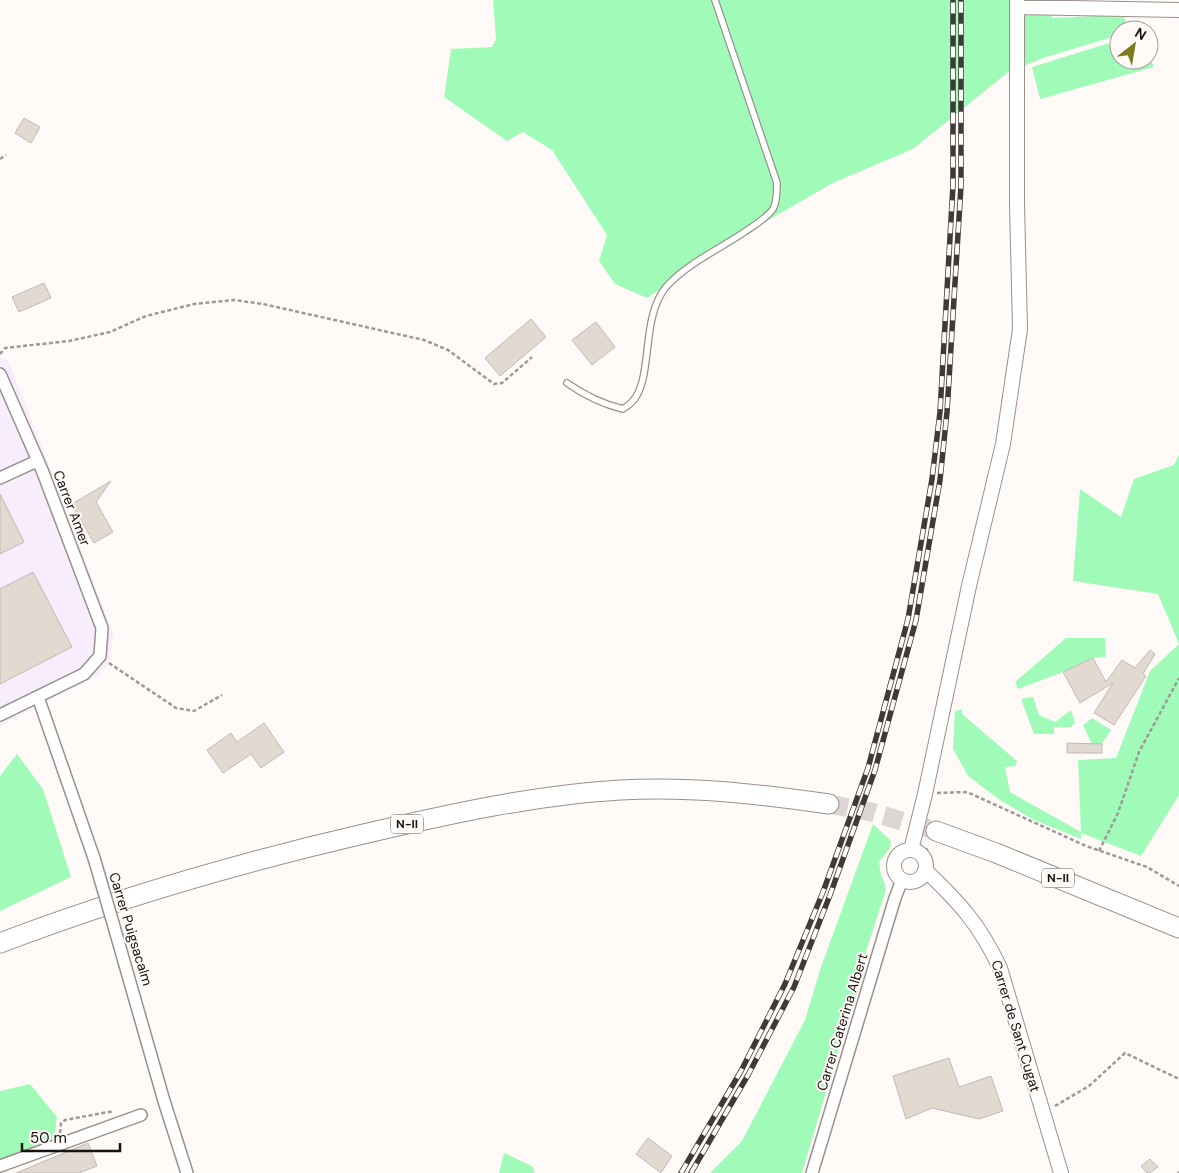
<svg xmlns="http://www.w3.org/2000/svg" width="1179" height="1173" font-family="'DM Sans',sans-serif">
<rect width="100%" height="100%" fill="#fffaf7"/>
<path fill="#f7edfd" d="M0,357L8,361L20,390L114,635L109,663L96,677L0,726Z"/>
<path fill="#a1fbb8" d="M493,0H1050L1052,18L1123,15L1130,30H1119V35L1043,58L1007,73L913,149L833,183L727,244L647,298L615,284L599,261L607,235L552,150L523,132L507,141L444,97L451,49L492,47L496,39Z
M1119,40V60H1149V56L1154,67L1040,99L1032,67Z
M1179,454V795L1141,856L1081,833V839L1034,820L1000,800L968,776L953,749L955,711L962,709V714L1017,761L1016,766L1005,767L1010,792L1081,832L1078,760L1116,758L1150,671L1179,644L1158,594L1073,581L1080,489L1121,517L1134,479L1174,465Z
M1066,638H1105L1106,657L1093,658L1063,672L1018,689L1015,682Z
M1033,697L1039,715L1055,722L1071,710L1075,723L1071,727H1054V734H1034L1021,699Z
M1092,718L1111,730L1096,753L1083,725Z
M17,754L43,789L71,877L0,911V776Z
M873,824L891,841L890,848L879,862L881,875L885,884V893L867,948L861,975L802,1173H710L742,1141L805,1020L821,967Z
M30,1084L57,1117L54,1139L0,1159V1091Z
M504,1153L532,1166L535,1173H499Z"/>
<path fill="#e2d9d0" stroke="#c2b9b1" d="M24,118L40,127L31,143L15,133Z
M44,283L51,298L19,312L12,297Z
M531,319L546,337L500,376L485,358Z
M596,322L615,347L592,365L572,340Z
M111,481L96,502L113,532L94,543L72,504Z
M0,494L24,542L0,554Z
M33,572L72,647L0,684V589Z
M1150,650L1155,654L1143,674L1146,676L1114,725L1094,713L1113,683L1080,703L1063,672L1093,658L1106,682L1122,660L1135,668Z
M264,723L284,752L261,768L251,754L223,773L207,750L231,733L237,742Z
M1067,743L1102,744V753H1067Z
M949,1058L959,1087L991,1076L1003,1111L979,1119L932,1108L906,1119L893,1076Z
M648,1138L672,1156L661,1173L636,1154Z
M88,1143L97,1166L79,1173H16Z
M1150,1159L1158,1167L1150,1173H1147L1141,1166Z"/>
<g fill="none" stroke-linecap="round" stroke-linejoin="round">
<path stroke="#dcd7d4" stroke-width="19" stroke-dasharray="19 9" stroke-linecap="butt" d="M829,804L871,812L936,831"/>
<g stroke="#9a908a" stroke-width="8">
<path id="service" d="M567,383C584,395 602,404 623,409C626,407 629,405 632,402C654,379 640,318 666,287C685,265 719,249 743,233C753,226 766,219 773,209C777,202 777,191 777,183L715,0"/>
</g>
<g stroke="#9a908a" stroke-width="14">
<path id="minor" d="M0,374L42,470L102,628L100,656L84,674L0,715
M0,478L37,461
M38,697L94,858
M113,923L164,1101L187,1173
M0,1166L141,1115
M812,1173L895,898L902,880"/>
</g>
<g stroke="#9a908a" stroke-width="16">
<path id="tertiary" d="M1017,7L1179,10
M911,850L925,794L969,586L1003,444L1020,329L1017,204V0
M894 866a16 16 0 1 1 32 0a16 16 0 1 1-32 0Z
M925,870C959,902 980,925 1000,968L1061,1173"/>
</g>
<g stroke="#9a908a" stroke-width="21">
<path id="trunk" d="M936,831L996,853L1179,928
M0,943C121,897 246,861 372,832C454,813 536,795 620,790C690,786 759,794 829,804"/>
</g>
<path stroke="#9d9996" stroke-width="2.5" stroke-dasharray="4 2.5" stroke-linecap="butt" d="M0,159L6,155
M0,354L5,348L69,341L110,332L146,316L194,304L234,300L263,304L424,340L448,350L494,384L502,383L532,357
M109,663L176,708L194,711L222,695
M937,793L967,792L1086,846L1147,867L1179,886
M926,848L930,858
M1099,851L1118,813L1139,752L1179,678
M1055,1106L1089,1086L1125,1053L1179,1079
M60,1133L61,1123L65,1120L114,1111
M1178,1173L1179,1172"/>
<use href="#service" stroke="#fff" stroke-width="5.5"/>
<use href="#minor" stroke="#fff" stroke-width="11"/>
<use href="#tertiary" stroke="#fff" stroke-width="14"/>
<use href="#trunk" stroke="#fff" stroke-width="19"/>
<g stroke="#3e3a38" stroke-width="5.5">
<path id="rail" d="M681,1173L741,1071L785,984L823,892L868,768L908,619L932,479L940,412L953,185V0
M691,1173L748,1075L794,987L830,895L875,770L916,620L940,480L947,412L961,186V0"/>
</g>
<use href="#rail" stroke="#fffaf7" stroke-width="4" stroke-dasharray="11" stroke-linecap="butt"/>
<g stroke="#9a908a" stroke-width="14" stroke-linecap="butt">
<path id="minor-bridge" d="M94,858L113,923"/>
</g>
<use href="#minor-bridge" stroke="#fff" stroke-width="11"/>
</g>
<g text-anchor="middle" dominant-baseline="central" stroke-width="4" stroke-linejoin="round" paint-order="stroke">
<g fill="#fffaf7" stroke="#5d5856" stroke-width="1">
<rect x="391" y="814.5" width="32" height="19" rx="4"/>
<rect x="1042" y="868.5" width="32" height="19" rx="4"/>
</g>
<g font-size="12" font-weight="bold" fill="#171311">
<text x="407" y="824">N-II</text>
<text x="1058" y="878">N-II</text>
</g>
<g font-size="14" fill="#171311" stroke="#fffaf7">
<text transform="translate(72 508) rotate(69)">Carrer Amer</text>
<text transform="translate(131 929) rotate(73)">Carrer Puigsacalm</text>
<text transform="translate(842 1022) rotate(-73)">Carrer Caterina Albert</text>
<text transform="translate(1016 1026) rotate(73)">Carrer de Sant Cugat</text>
</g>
</g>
<g transform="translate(1134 45) rotate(31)"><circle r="24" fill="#fffaf7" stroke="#a29e9b"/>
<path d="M0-4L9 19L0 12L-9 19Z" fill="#7c791f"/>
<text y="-8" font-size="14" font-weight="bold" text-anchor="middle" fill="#171311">N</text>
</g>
<path d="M22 1143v8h98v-8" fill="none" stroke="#171311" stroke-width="2.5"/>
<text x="30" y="1143" font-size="15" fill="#171311" stroke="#fffaf7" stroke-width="4" paint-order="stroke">50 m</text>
</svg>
